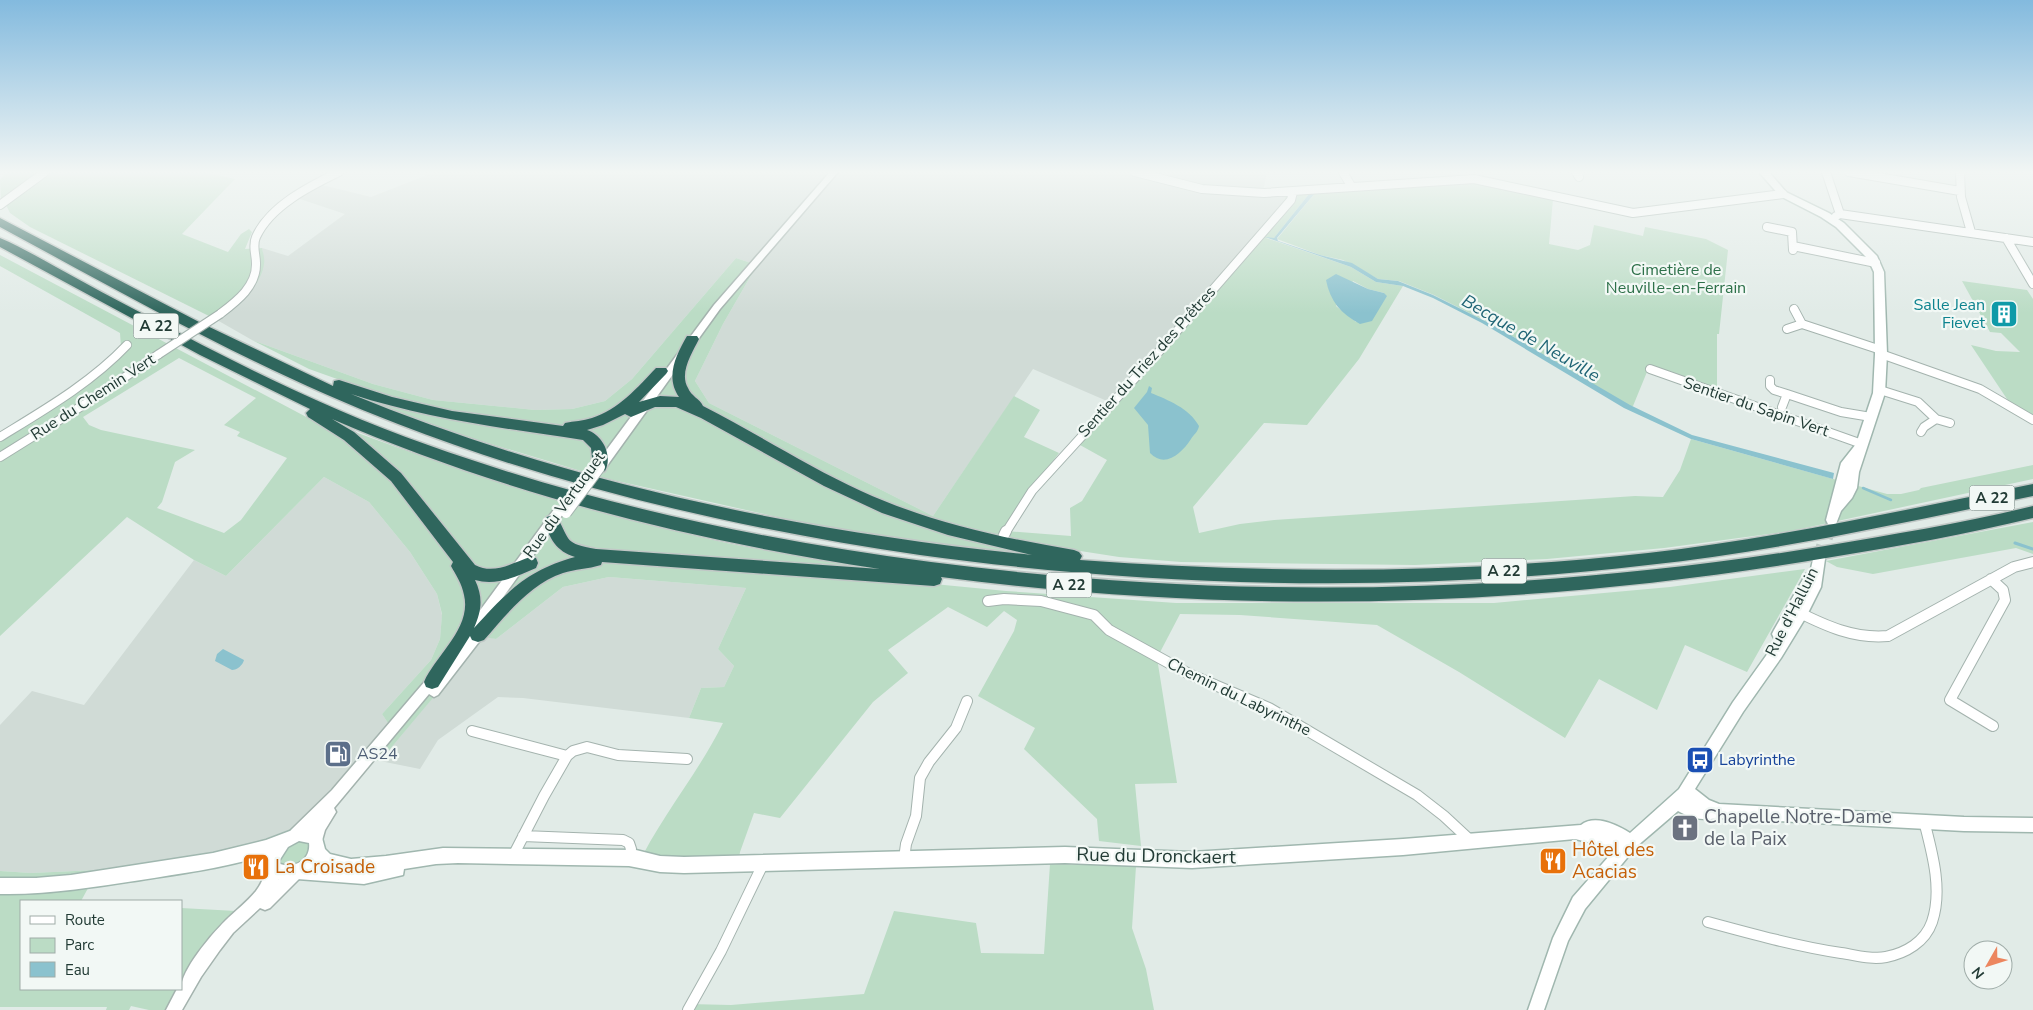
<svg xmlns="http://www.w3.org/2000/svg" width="2033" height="1010" font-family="'Nunito Sans',sans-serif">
<rect width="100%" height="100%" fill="#e1ebe7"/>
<path fill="#d0dbd6" d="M435,172H455L461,174L465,172H1271H1267L1262,196L1286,194L1284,202L1127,383L1107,401L1033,369L933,516L709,403L695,381L723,324L757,265L736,258L632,379L605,401L572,409L535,410L433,400L373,384L252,340L217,320L264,264L262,248L288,256L345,214L297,198L318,184L371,197Z
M324,477L369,502L410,552L437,594L442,615L440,639L431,660L382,714L390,726L362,758L291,829L244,847L98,870L31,873L0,871V725L32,691L84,705L194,560L226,576Z
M609,577L746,588L718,649L734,666L724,687L701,688L689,718L523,698L498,697L438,740L420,769L380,761L484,636L496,639L563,587Z"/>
<path fill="#bbdcc5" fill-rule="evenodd" d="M7,172H40L1,200L0,180Z
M50,172H60L59,173L62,174L66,172H204L235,179L182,234L228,252L241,234L249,229L252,232L245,249L262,248C263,253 265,259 264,264C261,288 234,306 217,320L30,227L10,213L6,205Z
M1471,182L1553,199L1549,244L1578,250L1590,245L1594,225L1643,236L1645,227L1706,239L1728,250L1719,334H1717V392L1649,367L1633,406H1630L1495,326L1434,295L1399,281L1378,279L1343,260L1320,255L1277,239L1316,192Z
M1309,192V194L1274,238H1266L1351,267L1376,282L1403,286L1359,359L1307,425L1264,423L1193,507L1199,533L1240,524L1274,520L1635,496L1663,497L1680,470L1691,439L1887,494H1901L1919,490L1921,488L2033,465V479L1791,531L1664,548L1547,559L1415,565L1181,562L1119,557L1010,540L1008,552L940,545L817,526L604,478L448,431L364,400L368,390L309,369L252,340L373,384L433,400L535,410L572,409L605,401L632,379L736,258L757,265L723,324L695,381L709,403L933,516L1014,396L1040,410L1024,437L1059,453L1025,498L1005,531L1071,536L1070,508L1082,501L1107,460L1080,445L1113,405L1107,401L1127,383L1284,202L1286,194ZM1353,281L1368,289L1384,293L1372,320L1356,322L1336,306Z
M0,255L312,420L341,439L355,432C465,473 577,507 692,535C752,550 814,558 874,568L872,578L1006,591L1176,603H1494L1670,587L1805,569L1747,672L1685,645L1657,710L1599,679L1565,738L1459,672L1377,625L1240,615L1180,614L1157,658L1177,783L1135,784L1141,846L1099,841L1097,819L1024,749L1035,728L978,696L1014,631L1017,620L1004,611L987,627L948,607L888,650L908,673L873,702L780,818L754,813L740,852L737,870L636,869C660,817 698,774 723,723L689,718L701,688L724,687L734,666L718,649L746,588L609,577L563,587L496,639L484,637L380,761L362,758L390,726L382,714L431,660L440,639L442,614L437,594L410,552L369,502L324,477L226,576L194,560L127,517L0,636V439L62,401L121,347L120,333L0,266ZM179,358L256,398L224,425L240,432L237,436L287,458L241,520L224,533L157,508L162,502L175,462L195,450L101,430L89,425L83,417Z
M1962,281L2027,290L2033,299V417L2011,405L1971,345L1996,351L2020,352L2001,333L1990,332Z
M2033,522V554L2016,548L1873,574L1837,567L1826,561Z
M298,840L307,842L309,845C310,860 298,865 286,866L281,863C278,850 288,846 298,840Z
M1050,864L1136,866L1132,928L1146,969L1154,1010H684L688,1004L731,1005L864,994L894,911L976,923L981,953L1044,954Z
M98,870L81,901H21V989H179L167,1010H149L131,1006L129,1010H106L107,1007H0V871L31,873Z
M181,908L236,911L194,961L181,984Z"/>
<path fill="#8bc2ce" d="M1316,192L1277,238L1278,241L1320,255L1352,263L1378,279L1398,281L1433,295L1495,326L1630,405L1692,435L1834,473L1833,479L1691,439L1624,408L1482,323L1433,298L1403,286L1376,282L1351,267L1265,237L1274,238L1309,194Z
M1336,274L1368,289L1384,293L1387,296L1372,321L1360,324C1341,314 1330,301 1326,280Z
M1149,386L1152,388L1151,393C1168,400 1189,408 1199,426C1198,432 1194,434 1191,439C1182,453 1165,469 1150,453L1148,425L1134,408L1147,392Z
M223,649L244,660C243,665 237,670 232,670L215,661L217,654Z"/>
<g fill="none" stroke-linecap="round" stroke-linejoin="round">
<path stroke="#8bc2ce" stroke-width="2.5" d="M1863,488L1891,500"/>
<path stroke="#8bc2ce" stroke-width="3" d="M2015,543L2033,549"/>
<path stroke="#bbc8c3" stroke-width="11" stroke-dasharray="11 5.5" stroke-linecap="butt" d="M1828,532L1832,520"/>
<path stroke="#bbc8c3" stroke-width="14" stroke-dasharray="14 8" stroke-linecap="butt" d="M1819,559L1828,531"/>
<g stroke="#a4b3ae" stroke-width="10">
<path id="minor-far1" d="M1135,172L1202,189L1264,193L1474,179L1633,213L1783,194
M1343,172L1351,186
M1576,172L1579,177
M1826,172L1840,214L1836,216
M1849,172L1960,191
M1960,172L1961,197L1971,232
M0,205L45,172
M1840,214L2033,242
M1767,227L1792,232L1793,250
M2006,238L2033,284
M1793,246L1876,263
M220,314C237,301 257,286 256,263C256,254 252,246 256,237C270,206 310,186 339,172
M1802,324L1881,350
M1787,329L1802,324L1794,309
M1881,354L1980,389L2033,420
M1650,369L1862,444
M1770,380V386L1774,390L1787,394
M1880,390L1918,402L1936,419
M1782,407L1787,394L1841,412L1871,417
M1921,432L1924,427L1936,419L1950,423
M0,437C44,410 91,383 127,345
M0,457L85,404L159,354
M1006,532L1032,491L1156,355L1291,200L1293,192"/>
</g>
<g stroke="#a4b3ae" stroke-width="12">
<path id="minor" d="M1004,535L1006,531
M1991,579L2003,590L2005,600L1950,700L1993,726
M988,601L1004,599L1041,601L1094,615L1109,630L1189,674L1269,708L1417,795L1444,816L1472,842
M1796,611C1826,626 1854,639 1888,636L2014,567L2033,562
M472,731L567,756
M523,836L623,840L629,843L631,849L629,858
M513,856L544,796L567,756L573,751L587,747L618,755L687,759
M904,859L906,844L916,816L920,778L929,762L956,728L967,701
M1708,922C1752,934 1796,946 1841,953C1856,955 1871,960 1886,957C1906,953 1925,942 1932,922C1943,890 1932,852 1924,821
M688,1010L721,951L764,862"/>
</g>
<g stroke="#a4b3ae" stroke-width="3">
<path id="tertiary" d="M830,172H838L720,309L604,470H596L595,467L596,464L714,305Z
M559,507L563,508L565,511L563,514L480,629L484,634L482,638L438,695L434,697L429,694L334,808L336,812L325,830L321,844L316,846L311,844L309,839L311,831L296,842L291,840L289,835L291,830L332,790L432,673L436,671L440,673L463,643L460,639L462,635L555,508Z
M274,861L279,863L281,868L278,880L289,869L294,867L299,869L301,874L299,879L270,908L265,910L260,908L233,933L220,950L201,977L182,1010H166L177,989H181C181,970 211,935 225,921C235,911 247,902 256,891C263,882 265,873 269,863Z"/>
</g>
<g stroke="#a0b7af" stroke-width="3">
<path id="secondary" d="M1759,172H1769L1786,192L1829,213L1844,223L1877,256L1884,272L1887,354L1885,393L1859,472L1857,488L1852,498L1841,511L1836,524H1828L1826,520L1841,463L1856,444L1873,393L1875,354L1874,272L1868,259L1836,227L1821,217L1780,196Z
M1819,554L1824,555L1825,559L1821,587L1806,617L1781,658L1743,712L1695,789L1709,800L1719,804L1964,817L2033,818V832L1964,831L1721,818C1705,820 1693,820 1678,811L1636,847L1585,909L1568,941L1544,1010H1528L1553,938L1573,897L1610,855L1592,843L1575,839L1403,855L1192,868L1065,863L684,873L660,872L629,866L458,863L436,864L404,869L403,875L364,884L297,879L281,881L268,875L263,861L266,855C225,868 184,873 141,880C94,887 48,895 0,894V878H36L71,875L213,853L266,840L303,826L315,829L321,834L325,849L330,854L351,859L386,856L443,848L636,850L660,856L684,857L1065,847L1192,852L1403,839L1581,825C1595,814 1617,825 1630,833L1679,789L1733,702L1778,639L1774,638L1772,634L1774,630L1806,574L1810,573L1814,555ZM299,841L309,843C311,859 296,869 280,864L279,861L288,847Z"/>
</g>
<g stroke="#c1c8c6" stroke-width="3">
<path id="motorway" d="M0,218L201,323L333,386L334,381L339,380L392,397L452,411L563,426L565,423C574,421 583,421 592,418C618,410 638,387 656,368H666L668,371L666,374L639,402L660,396L679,397C665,377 676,355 687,336H697L699,339C692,353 679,373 688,388C691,396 700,399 703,406C756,433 807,466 861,491C929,522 1001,538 1074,550L1079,552L1082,556L1080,560C1270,574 1459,574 1648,553C1778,538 1905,510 2033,484V496C1905,522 1778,551 1648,565C1406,593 1161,588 920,555C742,529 566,489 398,424C259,371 130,297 0,227ZM351,394C428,419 503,428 583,440L591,448L593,467L595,471L600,473L605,471C613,456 603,435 587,430L603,425L625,414L631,417L655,407H676L701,418L824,486L882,513L948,535L1032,555C799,531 569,484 351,394Z
M0,238C19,246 38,257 56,267C87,284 118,301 149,317C239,365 331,411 428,445C590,503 760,540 931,562C1230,601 1528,595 1825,546C1895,534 1964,523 2033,506V518C1967,534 1900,546 1832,557C1534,608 1241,616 941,577L942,579L940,584L934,586L602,562L601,565C588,569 575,569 563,573C530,584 506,615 484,640L478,642L472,640L470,636L438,687L432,689L426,687L424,682C436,655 472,628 464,595C462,584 456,575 451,566L453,562L391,481L344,440L308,417L306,413L310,409L200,355L0,247ZM332,419C506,494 693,541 880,569L596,549C564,543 571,542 557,517L552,515L547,517L544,521C550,539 556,551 575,557C527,570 507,592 474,628C482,610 483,597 475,580C496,586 516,577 536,568L538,563L536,558L530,557C512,563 494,575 475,565L401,473L354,432Z"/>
</g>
<use href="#minor-far1" stroke="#fff" stroke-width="8"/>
<use href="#minor" stroke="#fff" stroke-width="10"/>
<use href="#tertiary" fill="#fff" fill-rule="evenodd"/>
<use href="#secondary" fill="#fff" fill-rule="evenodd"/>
<use href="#motorway" fill="#2f665d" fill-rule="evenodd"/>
<g stroke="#a4b3ae" stroke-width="10" stroke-linecap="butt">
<path id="minor-bridge" d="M159,354L220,314"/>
</g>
<g stroke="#a4b3ae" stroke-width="12" stroke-linecap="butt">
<path id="tertiary-bridge" d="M566,513L600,467"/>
</g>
<use href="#minor-bridge" stroke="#fff" stroke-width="8"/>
<use href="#tertiary-bridge" stroke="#fff" stroke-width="10"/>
</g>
<linearGradient id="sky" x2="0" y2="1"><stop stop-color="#83bade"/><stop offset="0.55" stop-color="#f2f6f4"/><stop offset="1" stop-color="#f2f6f4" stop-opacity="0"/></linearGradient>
<rect width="2033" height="313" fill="url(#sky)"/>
<defs>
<g id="building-square" transform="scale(1.4375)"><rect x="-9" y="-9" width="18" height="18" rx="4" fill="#0f9aa8" stroke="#f2f8f5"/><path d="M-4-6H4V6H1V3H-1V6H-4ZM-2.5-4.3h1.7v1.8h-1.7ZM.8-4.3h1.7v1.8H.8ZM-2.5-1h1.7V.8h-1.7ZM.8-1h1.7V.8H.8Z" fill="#fff"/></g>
<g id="fuel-square" transform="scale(1.4375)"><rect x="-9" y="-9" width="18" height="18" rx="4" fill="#5c6f8a" stroke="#f2f8f5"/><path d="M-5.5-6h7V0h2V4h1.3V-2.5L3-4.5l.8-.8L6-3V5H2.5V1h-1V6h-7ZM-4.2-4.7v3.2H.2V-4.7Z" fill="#fff"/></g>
<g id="bus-square" transform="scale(1.4375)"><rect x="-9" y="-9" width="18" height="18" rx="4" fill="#1a4fb4" stroke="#f2f8f5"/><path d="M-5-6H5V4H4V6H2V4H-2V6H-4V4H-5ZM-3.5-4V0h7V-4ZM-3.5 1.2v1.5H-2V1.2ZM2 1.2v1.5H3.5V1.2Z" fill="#fff"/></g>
<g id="church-square" transform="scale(1.4375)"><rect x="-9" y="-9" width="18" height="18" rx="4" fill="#6b7280" stroke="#f2f8f5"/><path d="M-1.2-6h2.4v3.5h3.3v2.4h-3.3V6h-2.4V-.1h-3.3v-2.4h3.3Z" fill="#fff"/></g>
<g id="restaurant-square" transform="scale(1.4375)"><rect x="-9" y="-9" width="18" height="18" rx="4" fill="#e8710a" stroke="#f2f8f5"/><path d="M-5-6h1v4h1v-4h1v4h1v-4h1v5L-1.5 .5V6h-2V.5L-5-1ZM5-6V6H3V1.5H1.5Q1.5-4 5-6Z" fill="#fff"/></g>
</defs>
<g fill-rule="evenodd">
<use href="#building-square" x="2004" y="314"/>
<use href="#fuel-square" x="338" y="754"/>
<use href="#bus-square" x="1700" y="760"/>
<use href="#church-square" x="1685" y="828"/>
<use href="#restaurant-square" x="1553" y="861"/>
<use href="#restaurant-square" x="256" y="867"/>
</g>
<g text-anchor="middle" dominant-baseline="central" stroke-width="4.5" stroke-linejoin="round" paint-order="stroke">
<g fill="#f2f8f5" stroke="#60746f" stroke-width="1">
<rect x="133.5" y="313.5" width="45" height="25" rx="4"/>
<rect x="1969.5" y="485.5" width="45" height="25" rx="4"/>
<rect x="1481.5" y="558.5" width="45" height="25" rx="4"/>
<rect x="1046.5" y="572.5" width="45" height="25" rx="4"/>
</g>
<g font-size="15" font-weight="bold" fill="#223b35">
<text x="156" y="326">A 22</text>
<text x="1992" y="498">A 22</text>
<text x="1504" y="571">A 22</text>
<text x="1069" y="585">A 22</text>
</g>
<g font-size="16" fill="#2e714a" stroke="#f2f8f5">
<text x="1676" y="270">Cimetière de<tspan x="1676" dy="18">Neuville-en-Ferrain</tspan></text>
</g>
<g font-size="16" fill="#0d838f" stroke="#f2f8f5" text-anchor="end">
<text x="1985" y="305">Salle Jean<tspan x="1985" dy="18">Fievet</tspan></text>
</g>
<g font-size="16" fill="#223b35" stroke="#f2f8f5">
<text transform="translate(1147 362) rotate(-48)">Sentier du Triez des Prêtres</text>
<text transform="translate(93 397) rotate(-33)">Rue du Chemin Vert</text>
<text transform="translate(1756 407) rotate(19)">Sentier du Sapin Vert</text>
<text transform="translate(564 505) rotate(-54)">Rue du Vertuquet</text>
<text transform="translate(1792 612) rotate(-63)">Rue d'Halluin</text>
<text transform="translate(1239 697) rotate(26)">Chemin du Labyrinthe</text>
</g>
<g font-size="16" fill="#4e5e75" stroke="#f2f8f5" text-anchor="start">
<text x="357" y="754">AS24</text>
</g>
<g font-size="16" fill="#164399" stroke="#f2f8f5" text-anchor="start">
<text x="1719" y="760">Labyrinthe</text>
</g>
<g font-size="18" font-style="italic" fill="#1f6475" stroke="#f2f8f5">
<text transform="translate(1531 338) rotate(30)">Becque de Neuville</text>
</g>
<g font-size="19" fill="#5b616d" stroke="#f2f8f5" text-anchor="start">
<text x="1704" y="817">Chapelle Notre-Dame<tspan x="1704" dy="22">de la Paix</tspan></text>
</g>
<g font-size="19" fill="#c56008" stroke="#f2f8f5" text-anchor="start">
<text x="1572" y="850">Hôtel des<tspan x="1572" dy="22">Acacias</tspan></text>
<text x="275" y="867">La Croisade</text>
</g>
<g font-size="19" fill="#223b35" stroke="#f2f8f5">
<text transform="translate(1156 856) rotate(1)">Rue du Dronckaert</text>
</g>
</g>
<rect x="20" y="900" width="162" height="90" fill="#f2f8f5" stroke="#9faca8"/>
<rect x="30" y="916" width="25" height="8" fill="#ffffff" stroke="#9faca8"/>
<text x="65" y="925" font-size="15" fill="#223b35">Route</text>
<rect x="30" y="938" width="25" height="15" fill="#bbdcc5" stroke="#9faca8"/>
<text x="65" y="950" font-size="15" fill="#223b35">Parc</text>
<rect x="30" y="962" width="25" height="15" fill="#8bc2ce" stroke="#9faca8"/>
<text x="65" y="975" font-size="15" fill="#223b35">Eau</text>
<g transform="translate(1988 965) rotate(231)"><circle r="24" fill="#f2f8f5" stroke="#9faca8"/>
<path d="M0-4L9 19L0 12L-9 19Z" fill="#ec865f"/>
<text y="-8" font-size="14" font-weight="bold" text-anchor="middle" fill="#223b35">N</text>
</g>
</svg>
